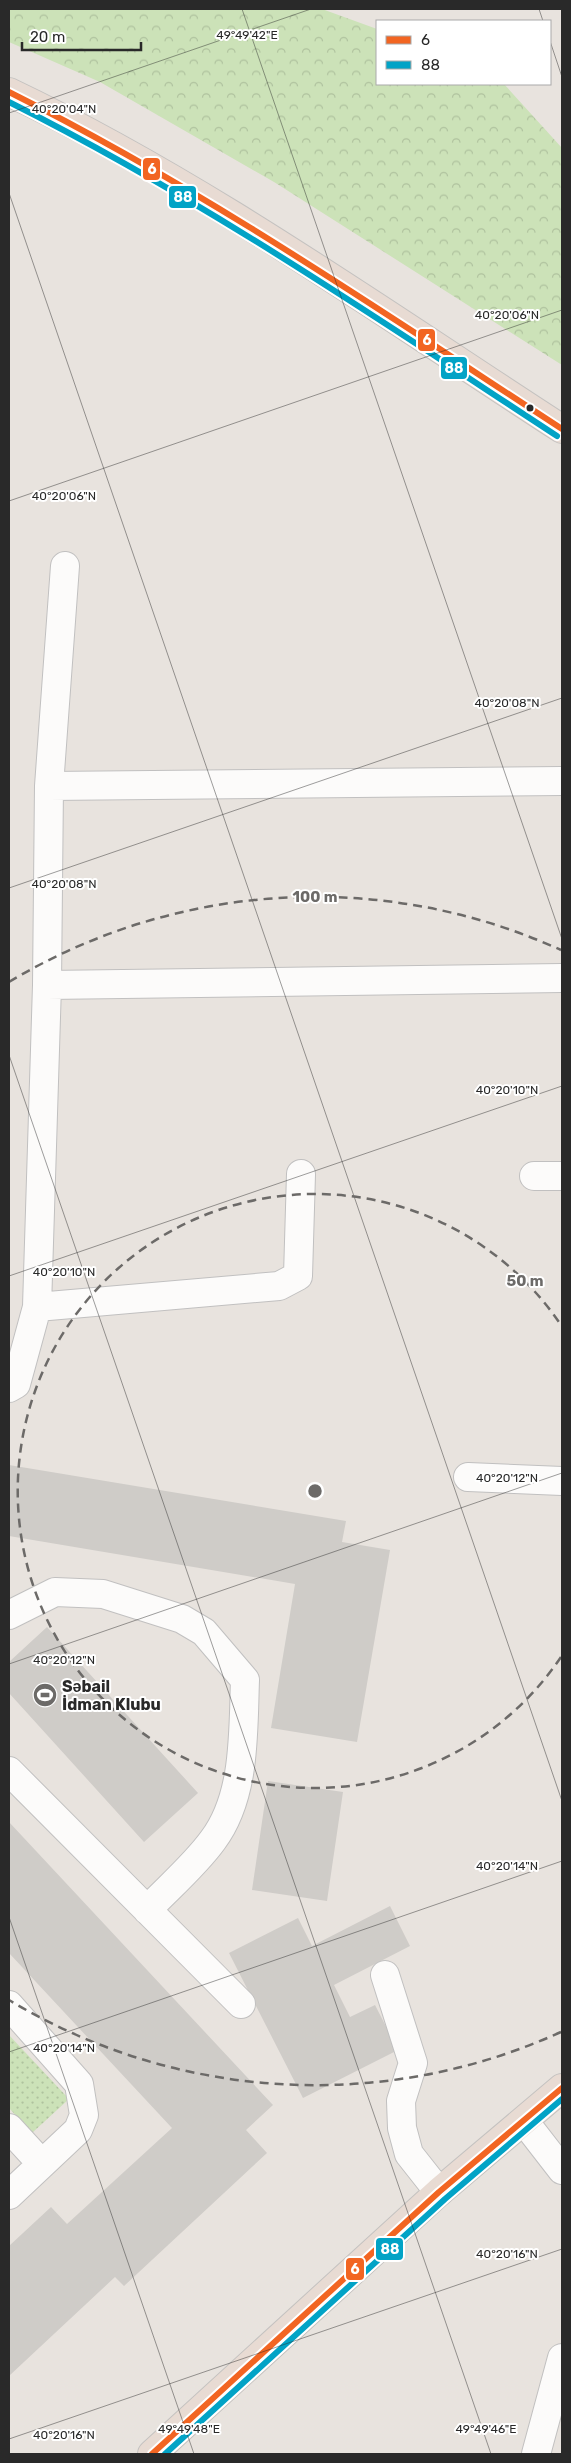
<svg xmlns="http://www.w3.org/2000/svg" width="571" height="2463" font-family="Rubik,sans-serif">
<defs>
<pattern id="grass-dots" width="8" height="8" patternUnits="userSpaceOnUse" patternTransform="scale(1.25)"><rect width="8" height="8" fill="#cce2b8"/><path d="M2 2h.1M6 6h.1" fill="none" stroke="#afc29e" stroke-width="1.8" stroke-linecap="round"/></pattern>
<pattern id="park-crowns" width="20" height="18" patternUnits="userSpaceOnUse" patternTransform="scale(1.25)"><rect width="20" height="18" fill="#cce2b8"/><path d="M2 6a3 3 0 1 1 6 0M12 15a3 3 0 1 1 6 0" fill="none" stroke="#afc29e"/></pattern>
</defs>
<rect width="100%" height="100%" fill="#e8e3de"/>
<path fill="url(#grass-dots)" d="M9,2035L69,2099L32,2133L9,2108Z"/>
<path fill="url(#park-crowns)" d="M9,9H322L377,29V84H504L562,148V365L274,182L100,82L9,42Z"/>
<path fill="#cfccc8" d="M9,1465L346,1521L342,1542L390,1550L357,1742L271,1728L295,1584L9,1536Z
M47,1627L198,1793L144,1842L9,1693V1662Z
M268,1781L343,1792L327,1901L252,1890Z
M9,1822L273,2105L246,2130L267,2153L124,2286L115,2277L9,2376V2246L51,2207L67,2224L172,2128L9,1953Z
M390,1906L410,1946L334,1985L350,2017L375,2005L398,2050L303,2098L229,1953L298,1918L312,1946Z"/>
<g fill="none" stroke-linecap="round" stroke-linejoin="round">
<g stroke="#c1c0c0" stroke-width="30">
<path id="minor" d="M49,786L562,781
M47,985L562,978
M534,1176H562
M37,1307L279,1286L298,1276L301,1174
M9,1388L16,1384L37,1307L47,985L49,786L65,566
M468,1477L562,1481
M9,1615L55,1592L103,1594L182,1619L204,1632L245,1680C243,1732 246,1796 213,1840C195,1865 168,1888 147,1910
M9,1771L241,2004
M385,1975L413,2063L401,2101L402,2128L409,2154L439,2192
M9,2005L79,2084L84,2115L78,2130L9,2195
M524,2121L562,2170
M9,2128L42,2164
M536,2454L562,2358"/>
</g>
<g stroke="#c4c2c0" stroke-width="30">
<path id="highway" d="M9,92C204,185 381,312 562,429
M152,2454L439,2192L562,2088"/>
</g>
<use href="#minor" stroke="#fcfbfa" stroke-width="28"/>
<use href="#highway" stroke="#e8dbd3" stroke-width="28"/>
<g stroke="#fff" stroke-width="10">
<path id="bus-1" d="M9,92C203,189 381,311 562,429
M152,2454L439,2192L562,2088"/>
</g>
<g stroke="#fff" stroke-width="10">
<path id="bus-2" d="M9,102C201,198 378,319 557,436
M165,2454L445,2199L562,2099"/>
</g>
<use href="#bus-1" stroke="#f26522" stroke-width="6"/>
<use href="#bus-2" stroke="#02a3c6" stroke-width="6"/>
</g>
<path fill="none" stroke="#292929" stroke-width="1" stroke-opacity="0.45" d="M242,9L562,939M539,9L543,21M550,41L562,77M9,113L311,9M9,193L562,1801M9,501L562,310M9,888L562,698M9,1055L491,2454M9,1276L562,1086M9,1664L562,1473M9,1917L194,2454M9,2052L562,1861M9,2439L562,2249"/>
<g fill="none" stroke="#6c6a68" stroke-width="2.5" stroke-dasharray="9 6">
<path d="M561 1657A297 297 0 1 1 561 1325"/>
<path d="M561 2032A594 594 0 0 1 9 2000M9 982A594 594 0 0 1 561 950"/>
</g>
<defs>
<g id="stadium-disc" transform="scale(1.25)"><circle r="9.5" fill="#6c6a68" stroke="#fff"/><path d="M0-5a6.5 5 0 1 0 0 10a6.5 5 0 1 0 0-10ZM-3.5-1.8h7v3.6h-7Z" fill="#fff"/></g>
</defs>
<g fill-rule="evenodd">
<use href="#stadium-disc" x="45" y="1695"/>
</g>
<circle fill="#292929" stroke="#fff" stroke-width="2" cx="530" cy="408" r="4.5"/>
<g text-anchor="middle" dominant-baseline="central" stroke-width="4" stroke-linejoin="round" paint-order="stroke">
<g font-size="16" font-weight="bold" fill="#292929" stroke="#fff" text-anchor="start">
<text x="62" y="1686">Səbail<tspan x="62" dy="18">İdman Klubu</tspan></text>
</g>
</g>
<g font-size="12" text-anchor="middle" fill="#292929" stroke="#fff" stroke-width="4" stroke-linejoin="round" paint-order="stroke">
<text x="247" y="39">49°49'42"E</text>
<text x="64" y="113">40°20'04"N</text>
<text x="507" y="319">40°20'06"N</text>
<text x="64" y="500">40°20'06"N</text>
<text x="507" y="707">40°20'08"N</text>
<text x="64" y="888">40°20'08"N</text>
<text x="507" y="1094">40°20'10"N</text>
<text x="64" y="1276">40°20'10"N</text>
<text x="507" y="1482">40°20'12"N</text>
<text x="64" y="1664">40°20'12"N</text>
<text x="507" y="1870">40°20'14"N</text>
<text x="64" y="2052">40°20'14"N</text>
<text x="507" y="2258">40°20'16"N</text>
<text x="189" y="2433">49°49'48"E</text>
<text x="486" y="2433">49°49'46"E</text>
<text x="64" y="2439">40°20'16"N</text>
</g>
<circle cx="315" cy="1491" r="8" fill="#6c6a68" stroke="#fff" stroke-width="2.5"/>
<g font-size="15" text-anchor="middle" font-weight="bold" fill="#6c6a68" stroke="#fff" stroke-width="4" stroke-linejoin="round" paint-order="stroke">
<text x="315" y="902">100 m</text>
<text x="525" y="1286">50 m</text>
</g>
<g stroke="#fff" stroke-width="2">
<rect x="142" y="157" width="19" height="24" rx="5" fill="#f26522"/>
<rect x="168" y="185" width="29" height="24" rx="5" fill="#02a3c6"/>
<rect x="417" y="328" width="19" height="24" rx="5" fill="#f26522"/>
<rect x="440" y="356" width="28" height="24" rx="5" fill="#02a3c6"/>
<rect x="375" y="2237" width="29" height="24" rx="5" fill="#02a3c6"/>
<rect x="345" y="2257" width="20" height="24" rx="5" fill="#f26522"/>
</g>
<g font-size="14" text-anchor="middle" font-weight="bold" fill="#fff">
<text x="152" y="174">6</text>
<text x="183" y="202">88</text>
<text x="427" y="345">6</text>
<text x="454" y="373">88</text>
<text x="390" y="2254">88</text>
<text x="355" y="2274">6</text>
</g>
<rect width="571" height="2463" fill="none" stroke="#292929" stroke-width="20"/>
<rect x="376" y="20" width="175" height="65" fill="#ffffff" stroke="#a9a9a9"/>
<rect x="386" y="36" width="25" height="8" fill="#f26522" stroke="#a9a9a9"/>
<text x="421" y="45" font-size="15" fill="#292929">6</text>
<rect x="386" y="61" width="25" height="8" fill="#02a3c6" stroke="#a9a9a9"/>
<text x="421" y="70" font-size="15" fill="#292929">88</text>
<path d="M22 42v8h119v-8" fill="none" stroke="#292929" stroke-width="2.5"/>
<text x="30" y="42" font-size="15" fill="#292929" stroke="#ffffff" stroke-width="4" paint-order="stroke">20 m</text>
</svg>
